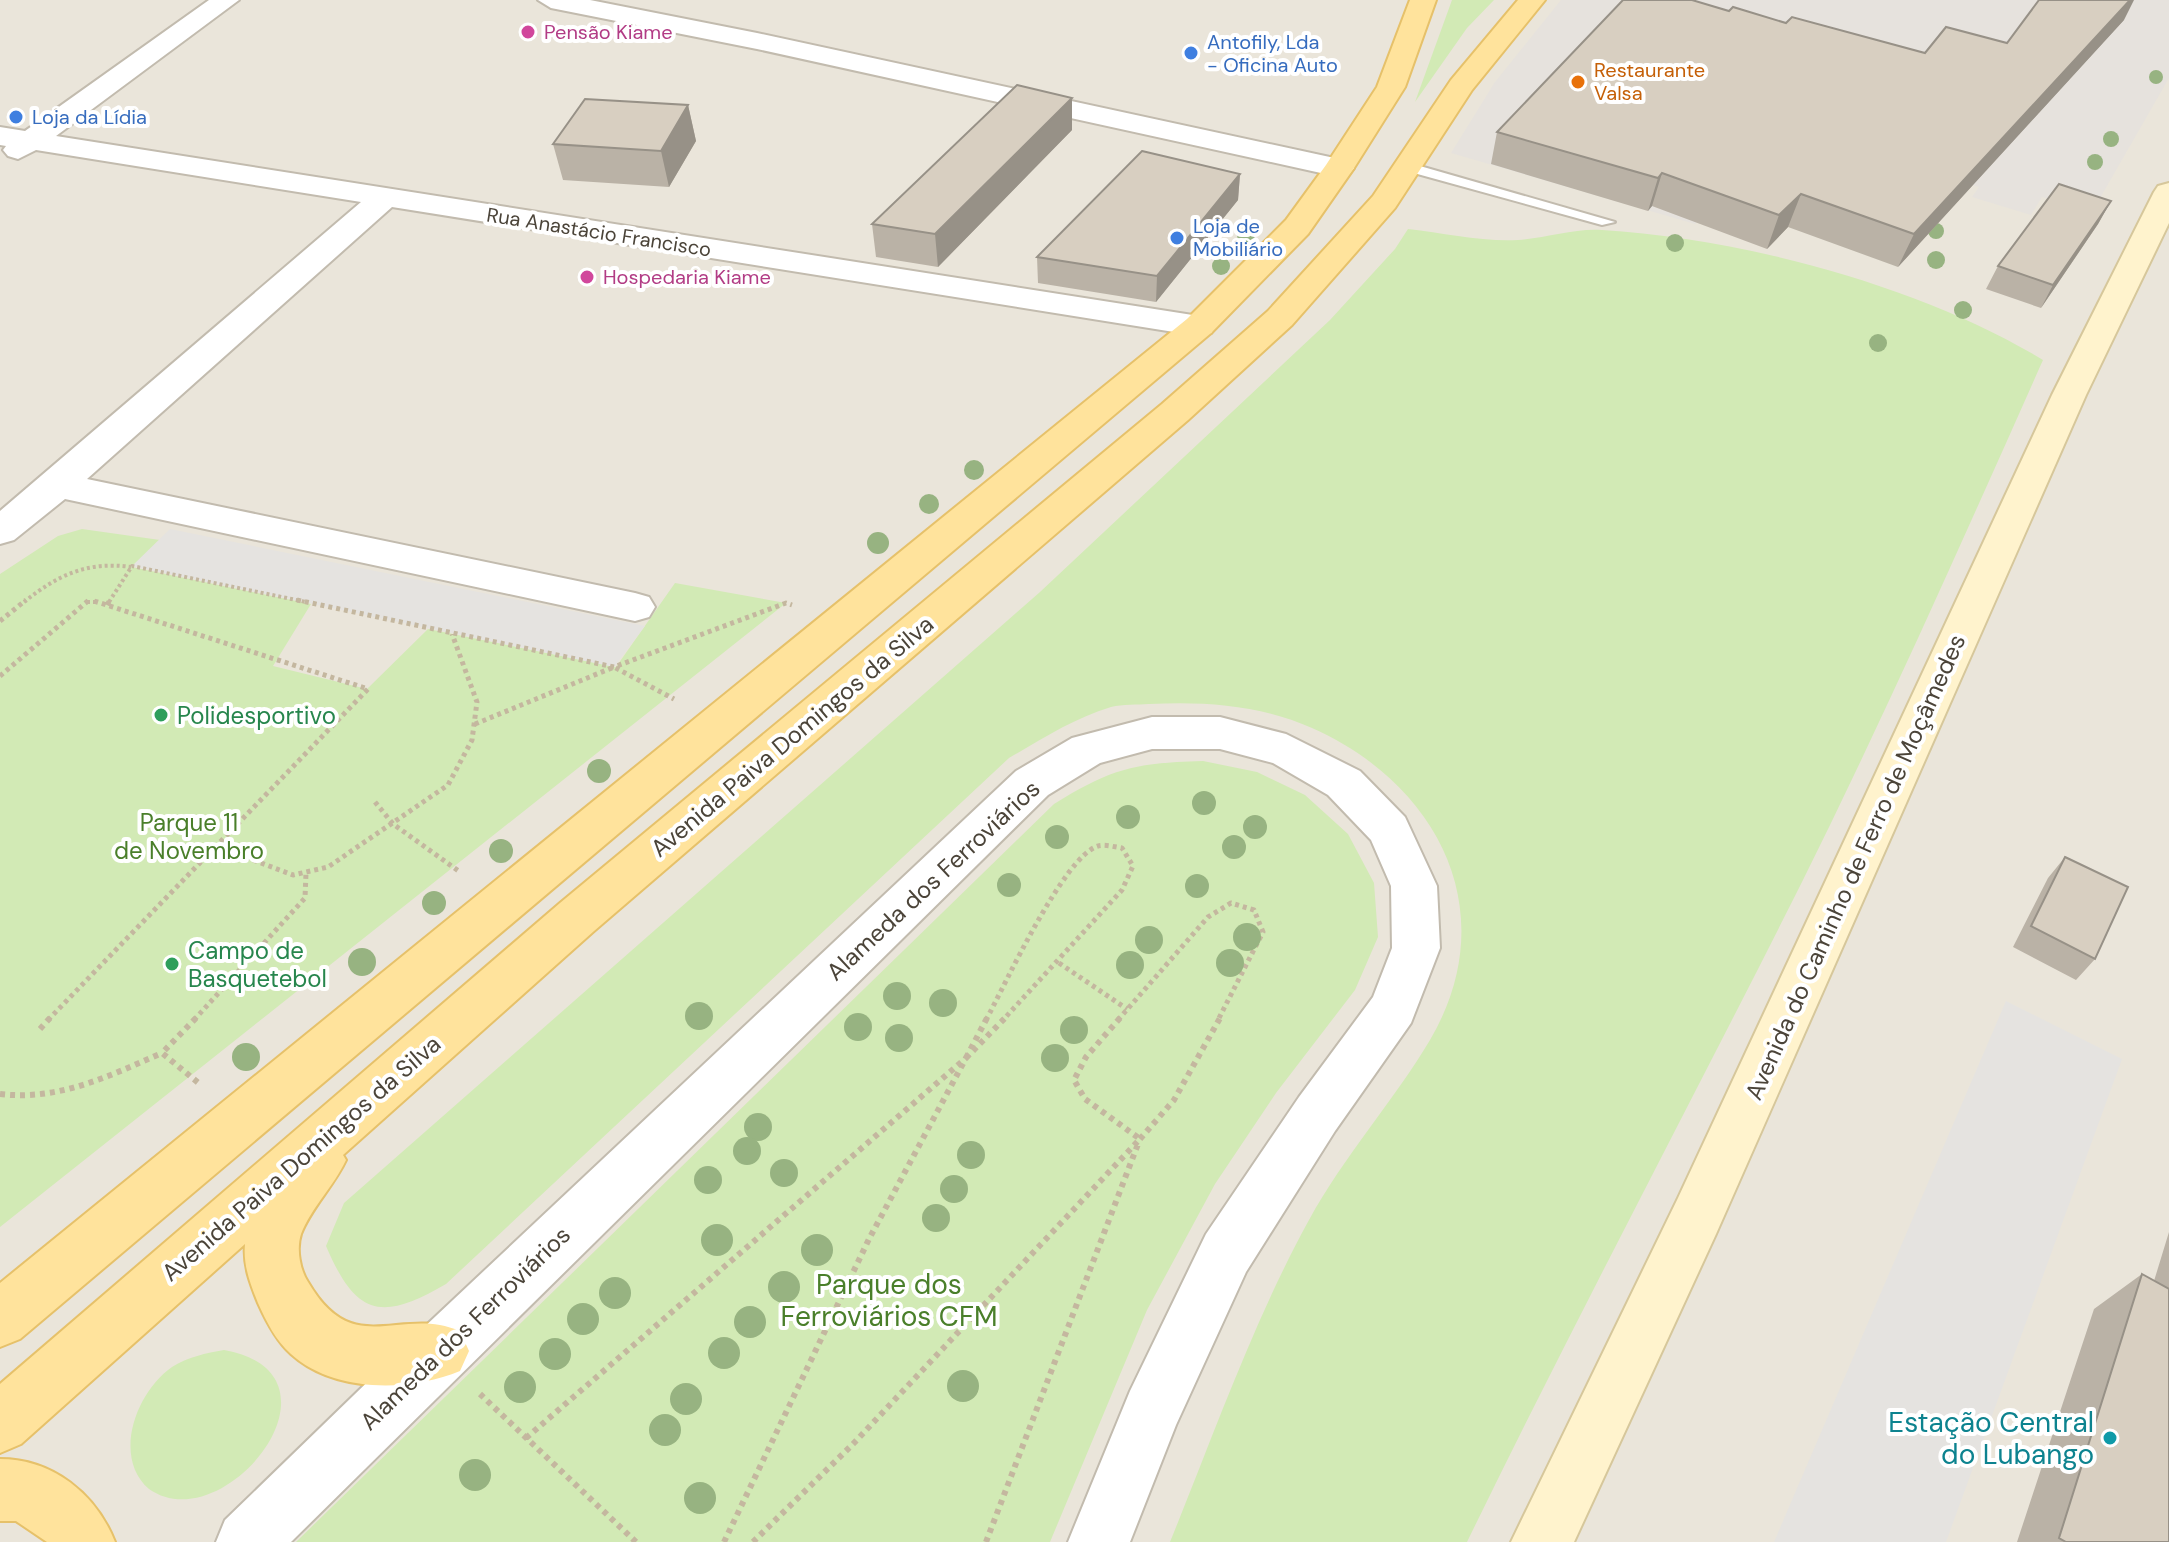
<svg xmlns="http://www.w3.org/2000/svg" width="2169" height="1542" font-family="'DM Sans',sans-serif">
<rect width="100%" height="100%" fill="#f6f3ec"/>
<path fill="#eae5da" d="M0,0H2169V1542H0Z"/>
<path fill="#e6e2dd" d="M1561,0H2169V78L2092,212L2042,197L2031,215L1972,197L1979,187L1787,129L1695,224L1451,153L1495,82Z"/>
<path fill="#d2eab5" d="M1452,0H1494L1467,28L1415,102Z
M1408,229C1444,233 1483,242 1518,240C1546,238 1575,228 1602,230C1742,238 1924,287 2043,360C1965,535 1887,711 1802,882C1691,1103 1575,1320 1467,1542H1170C1214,1434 1253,1322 1309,1220C1344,1156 1393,1102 1430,1040C1505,912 1438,784 1312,728C1260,705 1205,701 1149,704C1137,705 1123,704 1111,707C1074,718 1042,739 1009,758L446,1284C381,1322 356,1316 326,1246L344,1203L1040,592L1330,320L1395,249Z
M82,529L160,540L132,567L311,604L273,666L367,689L428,629L616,667L675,583L786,603L0,1227V574L58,536Z
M1203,761L1257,772L1305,795L1348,834L1374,883L1378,937L1355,990L1276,1093L1215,1184L1147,1310L1050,1542H296L1054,804C1112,768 1135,763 1203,761Z
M224,1350C358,1374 224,1542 149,1489C112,1457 136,1392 172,1367C188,1357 206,1353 224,1350Z"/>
<path fill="#e5e3e0" d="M170,529L645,626L614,667L132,566Z
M2006,1001L2122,1059L1946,1542H1774Z"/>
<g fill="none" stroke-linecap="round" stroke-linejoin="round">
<g stroke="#c2bbae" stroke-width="4">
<path id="lane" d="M1403,164H1413L1615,222L1602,225L1403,170Z"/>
</g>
<g stroke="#c2bbae" stroke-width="4">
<path id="street" d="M209,0H239L56,136L1199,316L1211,319L1216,326L1211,333L1199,336L392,207L87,479L635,593L649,597L655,607L649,617L635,621L65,499L14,540L0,544V511L361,202L36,150L18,159L8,156L3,150L6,146L0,145V127L25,131Z
M538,0H590L757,33L1339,159L1349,162L1354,168L1349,174L1339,177L757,49L551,8Z
M1152,717H1220L1286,734L1360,771L1405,817L1437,886L1440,948L1411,1023L1335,1131L1246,1272L1176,1425L1130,1542H1068L1130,1391L1206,1234L1299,1097L1373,997L1392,948L1391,886L1371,840L1328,795L1273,763L1220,749H1152L1100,763L1048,795L291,1542H216L225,1520L420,1331L1016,771L1072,738Z"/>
</g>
<g stroke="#d6c79b" stroke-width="4">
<path id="secondary" d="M2169,183V223L2086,395L1716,1234L1574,1542H1511L1678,1198L2052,395L2154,192L2158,186Z"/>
</g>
<g stroke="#e6c16a" stroke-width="4">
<path id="primary" d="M1410,0H1436L1405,87L1354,168L1308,234L1211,333L20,1339L0,1347V1283L1187,319L1286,220L1326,165L1377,87Z
M1518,0H1545L1472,90L1395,208L1292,325L1188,420L594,931L343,1155L346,1160C334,1186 311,1208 301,1234C296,1249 300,1270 308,1282C354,1361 399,1305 460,1331L469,1351L460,1371C410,1392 334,1393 291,1354C276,1341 266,1321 258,1303C250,1283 243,1265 245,1244L21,1444L0,1453V1384L560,903L1162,404L1268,311L1373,196L1451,80Z
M0,1459C53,1459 96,1494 115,1542H47L16,1521H0Z"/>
</g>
<path stroke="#c4b79f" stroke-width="4" stroke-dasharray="3 3" stroke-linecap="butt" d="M24,602C58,575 87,561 131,567
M87,602H98
M109,602L132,566L306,602"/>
<path stroke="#c4b79f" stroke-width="5" stroke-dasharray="4 4" stroke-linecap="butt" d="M297,600L614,667L786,603L792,605
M107,605L110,600
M0,621L26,600
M0,676L89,600
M475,724L614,667L674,699
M375,802L393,824L460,872
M216,846L293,875L328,867L448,785L472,740L477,702L452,634
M1059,963L1127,1009
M48,1020L368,689L91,600
M194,1020L305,898L306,873
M986,1020C1005,985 1064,856 1098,846C1104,844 1115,847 1122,848L1133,866L1122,890L1003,1020
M1118,1020L1208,917L1231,903L1254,910L1263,932L1218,1020"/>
<path stroke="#c4b79f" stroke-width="6" stroke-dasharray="5 5" stroke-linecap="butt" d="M196,1018L162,1053L201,1085
M1120,1018L1086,1057L1074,1080L1085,1099L1140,1139
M40,1029L50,1018
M966,1058L987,1018
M966,1058L1005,1018
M0,1094C59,1101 109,1076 162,1053
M1140,1139L1174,1100L1220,1018
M480,1394L636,1542
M526,1438L966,1058
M724,1542L869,1239L966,1058
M753,1542L853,1444L1140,1139
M986,1542L1138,1144"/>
<use href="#lane" fill="#fff" fill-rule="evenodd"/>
<use href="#street" fill="#fff" fill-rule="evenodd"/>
<use href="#secondary" fill="#fff3cd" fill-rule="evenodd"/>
<use href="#primary" fill="#ffe39c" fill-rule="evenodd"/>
</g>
<g fill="#97b381">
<circle cx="2156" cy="77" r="7"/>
<circle cx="2111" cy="139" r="8"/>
<circle cx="2095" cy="162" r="8"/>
<circle cx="1936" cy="231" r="8"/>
<circle cx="1246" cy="235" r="9"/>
<circle cx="1675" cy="243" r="9"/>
<circle cx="1936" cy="260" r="9"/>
<circle cx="1221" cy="266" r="9"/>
<circle cx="1963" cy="310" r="9"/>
<circle cx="1878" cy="343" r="9"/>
<circle cx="974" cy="470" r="10"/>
<circle cx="929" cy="504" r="10"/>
<circle cx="878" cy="543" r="11"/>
<circle cx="599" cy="771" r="12"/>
<circle cx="1204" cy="803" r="12"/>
<circle cx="1128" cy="817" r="12"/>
<circle cx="1255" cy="827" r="12"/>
<circle cx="1057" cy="837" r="12"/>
<circle cx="1234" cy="847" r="12"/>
<circle cx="501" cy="851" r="12"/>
<circle cx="1009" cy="885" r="12"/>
<circle cx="1197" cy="886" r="12"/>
<circle cx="434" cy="903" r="12"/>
<circle cx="1247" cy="937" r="14"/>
<circle cx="1149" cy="940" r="14"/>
<circle cx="362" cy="962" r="14"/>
<circle cx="1230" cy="963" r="14"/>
<circle cx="1130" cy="965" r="14"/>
<circle cx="897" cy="996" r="14"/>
<circle cx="943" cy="1003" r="14"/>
<circle cx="699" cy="1016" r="14"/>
<circle cx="858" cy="1027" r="14"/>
<circle cx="1074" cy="1030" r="14"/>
<circle cx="899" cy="1038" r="14"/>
<circle cx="246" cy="1057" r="14"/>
<circle cx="1055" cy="1058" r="14"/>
<circle cx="758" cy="1127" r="14"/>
<circle cx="747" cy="1151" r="14"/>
<circle cx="971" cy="1155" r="14"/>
<circle cx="784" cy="1173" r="14"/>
<circle cx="708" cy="1180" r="14"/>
<circle cx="954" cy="1189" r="14"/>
<circle cx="936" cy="1218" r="14"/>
<circle cx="717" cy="1240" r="16"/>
<circle cx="817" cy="1250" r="16"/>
<circle cx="784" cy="1287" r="16"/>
<circle cx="615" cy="1293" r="16"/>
<circle cx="583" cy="1319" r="16"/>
<circle cx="750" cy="1322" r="16"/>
<circle cx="724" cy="1353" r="16"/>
<circle cx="555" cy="1354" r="16"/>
<circle cx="963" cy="1386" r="16"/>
<circle cx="520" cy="1387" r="16"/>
<circle cx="686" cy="1399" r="16"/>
<circle cx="665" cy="1430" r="16"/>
<circle cx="475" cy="1475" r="16"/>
<circle cx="700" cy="1498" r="16"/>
</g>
<path fill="#bab2a6" d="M1729,11L1925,53L2007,43L2124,20L1898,267L1788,227L1767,249L1652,206L1648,211L1491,164L1497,132Z
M1072,98V130L938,267L876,257L872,224Z
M688,105L696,141L669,187L563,180L553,144Z
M1240,174L1238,200L1156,302L1038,283L1037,257Z
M2111,201L2098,224L2041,308L1986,289L1998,266Z
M2065,857L2095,959L2076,980L2013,947L2048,878Z
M2169,1232V1542H2017L2094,1309L2142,1274L2154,1281Z"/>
<path fill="#979187" d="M2130,0H2134L2124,20L1898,267L1914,234Z
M1072,98V130L938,267L935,234Z
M688,105L696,141L669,187L661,151Z
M1662,173L1652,206L1648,211L1658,178Z
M1240,174L1238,200L1156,302L1157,276Z
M1801,194L1788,227L1767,249L1779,215Z
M2111,201L2098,224L2041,308L2053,285Z"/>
<path fill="#d8cfc1" stroke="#979187" stroke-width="2" d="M1623,0H1692L1729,11L1733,7L1786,23L1792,17L1925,53L1946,27L2007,43L2039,0H2130L1914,234L1801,194L1779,215L1662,173L1658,178L1497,132Z
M1017,85L1072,98L935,234L872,224Z
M585,99L688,105L661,151L553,144Z
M1142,151L1240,174L1157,276L1037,257Z
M2059,184L2111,201L2053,285L1998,266Z
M2065,857L2128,887L2095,959L2031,926Z
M2142,1274L2169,1289V1542H2066L2059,1538Z"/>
<g fill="#d1479c" stroke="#fff" stroke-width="3">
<circle cx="528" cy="32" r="8"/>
<circle cx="587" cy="277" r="8"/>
</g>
<g fill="#3f7fe0" stroke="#fff" stroke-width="3">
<circle cx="1191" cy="53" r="8"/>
<circle cx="16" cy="117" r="8"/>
<circle cx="1177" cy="238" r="8"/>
</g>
<circle fill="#e8710a" stroke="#fff" stroke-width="3" cx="1578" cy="82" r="8"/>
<g fill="#2e9e5b" stroke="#fff" stroke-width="3">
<circle cx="161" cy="715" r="8"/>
<circle cx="172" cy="964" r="8"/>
</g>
<circle fill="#0f9aa8" stroke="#fff" stroke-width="3" cx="2110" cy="1438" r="8"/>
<g text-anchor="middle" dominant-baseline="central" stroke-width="8" stroke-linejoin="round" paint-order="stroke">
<g font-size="20" fill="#b23c85" stroke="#fff" text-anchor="start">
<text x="544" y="32">Pensão Kiame</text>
<text x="603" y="277">Hospedaria Kiame</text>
</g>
<g font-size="20" fill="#366cbe" stroke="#fff" text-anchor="start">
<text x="1207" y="42">Antofily, Lda<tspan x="1207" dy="23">- Oficina Auto</tspan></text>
<text x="32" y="117">Loja da Lídia</text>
<text x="1193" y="226">Loja de<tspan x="1193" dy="23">Mobiliário</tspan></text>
</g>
<g font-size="20" fill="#c56008" stroke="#fff" text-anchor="start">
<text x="1594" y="70">Restaurante<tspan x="1594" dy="23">Valsa</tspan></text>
</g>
<g font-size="20" fill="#4b4439" stroke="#fff">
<text transform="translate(599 232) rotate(9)">Rua Anastácio Francisco</text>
</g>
<g font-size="24" fill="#27864d" stroke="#fff" text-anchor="start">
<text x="177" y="715">Polidesportivo</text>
<text x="188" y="950">Campo de<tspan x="188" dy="28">Basquetebol</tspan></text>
</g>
<g font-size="24" fill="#4b4439" stroke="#fff">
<text transform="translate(792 736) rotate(-40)">Avenida Paiva Domingos da Silva</text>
<text transform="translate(1855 867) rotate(-66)">Avenida do Caminho de Ferro de Moçâmedes</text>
<text transform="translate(933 880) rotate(-43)">Alameda dos Ferroviários</text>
<text transform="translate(301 1158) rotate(-41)">Avenida Paiva Domingos da Silva</text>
<text transform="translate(465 1328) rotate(-44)">Alameda dos Ferroviários</text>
</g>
<g font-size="24" fill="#4a7f2a" stroke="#fff">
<text x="189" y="822">Parque 11<tspan x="189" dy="28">de Novembro</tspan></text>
</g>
<g font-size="28" fill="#4a7f2a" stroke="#fff">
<text x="889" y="1284">Parque dos<tspan x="889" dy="32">Ferroviários CFM</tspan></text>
</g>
<g font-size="28" fill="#0d838f" stroke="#fff" text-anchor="end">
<text x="2094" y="1422">Estação Central<tspan x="2094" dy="32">do Lubango</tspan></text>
</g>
</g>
</svg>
